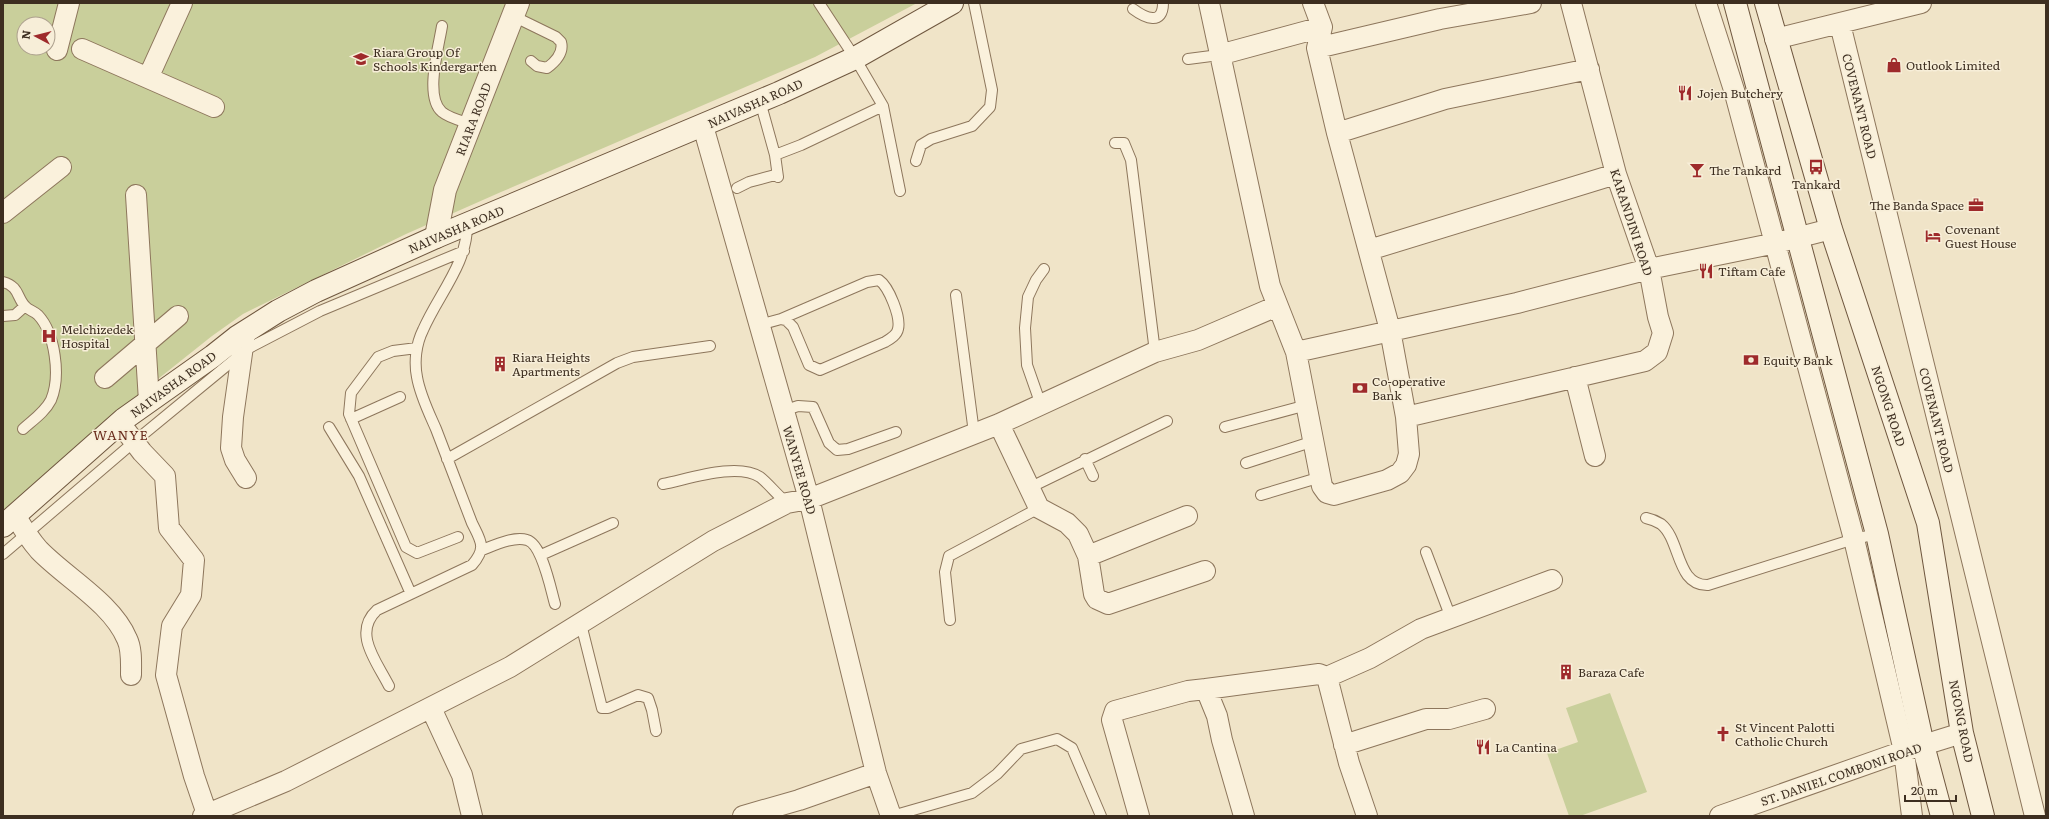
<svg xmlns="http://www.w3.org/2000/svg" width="2049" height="819" font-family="Literata,serif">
<rect width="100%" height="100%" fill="#f0e4c8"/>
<path fill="#c9cf9b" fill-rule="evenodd" d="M3,3H917L815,57L501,192L406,234L243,314L212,336L114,414L3,514ZM24,24H48V48H24Z
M1610,693L1647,792L1580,816H1569L1547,753L1578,742L1566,708Z"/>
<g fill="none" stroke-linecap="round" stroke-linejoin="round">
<g stroke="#8d765c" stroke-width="12">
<path id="service" d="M819,3L855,58L883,106L900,191
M1133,9C1145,18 1163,26 1163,3
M513,16L556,37L561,42C564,53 555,62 547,68L537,66L531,61
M442,26C439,46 424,97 442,112C449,118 462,121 471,124
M1188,59L1219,55
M1115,143H1124L1131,160L1155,352
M775,155L801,145L883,106
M916,161L921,145L931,139L972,126L990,107L992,90L974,3
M737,188L749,182L775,175L778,177L775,155L760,101
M3,282C19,286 17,298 25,306C28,310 34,311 38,315C55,333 61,376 51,400C45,412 33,420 23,429
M956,295L974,433
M3,316L15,315L25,306
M759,325L781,319L786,320L793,327L809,365L820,370L885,342C890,339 897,335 898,329C901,317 889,287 879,280L867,282L781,319
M417,348L393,351L378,357L351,393L349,414L406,547L417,553L458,537
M1041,405L1027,365L1025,328L1028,297L1036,280L1044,269
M783,411L798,406L813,407L829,443L837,450L848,449L896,432
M351,419L400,397
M329,427L359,476L411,594
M1225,427L1307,405
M447,459L617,363L633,357L710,346
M1085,459L1093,476
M1246,463L1314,441
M663,484C689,479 737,462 760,477C768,483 778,496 787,503
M1029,488L1167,421
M1261,495L1321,477
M1646,518C1651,519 1656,521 1661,524C1681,540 1676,586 1708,585L1854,539L1877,534
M482,550C495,545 514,536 527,540C542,544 551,590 555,604
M1426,552L1451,618
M3,554L134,442L247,349L320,311L464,251
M541,555L613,523
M950,620L945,572L949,556L1039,508
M581,624L602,708H608L638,695L648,698L652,710L656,731
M389,686C377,662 352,633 377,610L472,565C487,548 481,541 472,523C460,492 448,460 436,429C429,413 420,395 417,377C414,362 416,344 423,330C438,295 468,263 467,224
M892,816L972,793L997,774L1021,749L1057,739L1072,748L1101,816"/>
</g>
<g stroke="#8d765c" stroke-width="22">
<path id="minor" d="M1209,3L1270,286L1296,352L1322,486L1327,493L1334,495L1387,480L1400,473L1406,465L1409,454L1406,417L1390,330L1337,133L1317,48L1322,27L1313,3
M1706,3L1734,90L1854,539L1904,751L1912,816
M1840,24L2035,816
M1775,39L1921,3
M1317,48L1440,19L1531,3
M82,49L214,107
M57,50L69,3
M1219,55L1322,27
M148,78L182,3
M703,126L809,499L876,773L891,816
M1337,133L1445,99L1589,69
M136,195L149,401
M3,213L61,167
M1369,250L1616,174
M245,332L233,417L231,448L235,460L246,478
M1296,352L1517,303L1649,269L1776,243L1831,229
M1575,377L1595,456
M105,378L178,316
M1406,417L1645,361L1657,352L1663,333L1658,317L1649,269L1616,174L1571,3
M120,423L142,452L165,476L169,528L194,560L191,595L172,626L166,675L194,776L207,814
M999,424L1039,508L1067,523L1078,534L1088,556L1094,594L1097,599L1108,604L1205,571
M15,515C22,527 30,540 39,550C66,578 112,603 127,639C132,649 131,663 131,675
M1088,556L1187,516
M1206,689L1319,674L1327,677
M431,708L462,775L472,816
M1344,745L1426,719H1449L1485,709
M203,816L286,781L510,667L713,541L787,503L809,499L999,424L1155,352L1198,340L1277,306
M743,816L799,800L876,773
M1139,816L1112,720L1115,711L1188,691L1206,689L1217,716L1222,740L1244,816
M1367,816L1349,763L1327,677L1370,658L1421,629L1552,580
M1720,816L1904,751L1962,733"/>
</g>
<g stroke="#8d765c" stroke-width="24">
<path id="tertiary" d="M436,237L445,190L518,3"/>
</g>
<g stroke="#6f573f" stroke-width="24">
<path id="secondary" d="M1735,3L1877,534L1923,745L1942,816
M1766,3L1831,229L1928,523L1962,733L1983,816
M3,526L124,419L213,356L237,337L278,311L316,291L436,237L779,93L855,58L952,3"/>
</g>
<use href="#service" stroke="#faf1dc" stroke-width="10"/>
<use href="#minor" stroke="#faf1dc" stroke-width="20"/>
<use href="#tertiary" stroke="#faf1dc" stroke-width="22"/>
<use href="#secondary" stroke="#faf1dc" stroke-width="22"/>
</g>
<defs>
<g id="school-bare" transform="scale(1.2)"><path d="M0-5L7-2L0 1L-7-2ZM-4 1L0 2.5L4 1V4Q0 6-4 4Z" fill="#9e2a2b" stroke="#f7eed8" stroke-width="2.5" paint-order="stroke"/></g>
<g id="shop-bare" transform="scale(1.2)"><path d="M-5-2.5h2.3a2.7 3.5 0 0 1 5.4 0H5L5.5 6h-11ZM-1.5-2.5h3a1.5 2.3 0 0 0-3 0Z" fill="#9e2a2b" stroke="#f7eed8" stroke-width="2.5" paint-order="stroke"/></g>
<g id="restaurant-bare" transform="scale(1.2)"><path d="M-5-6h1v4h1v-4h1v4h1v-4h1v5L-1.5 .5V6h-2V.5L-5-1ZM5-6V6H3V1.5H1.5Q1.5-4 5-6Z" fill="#9e2a2b" stroke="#f7eed8" stroke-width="2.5" paint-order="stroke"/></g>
<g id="bus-bare" transform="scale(1.2)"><path d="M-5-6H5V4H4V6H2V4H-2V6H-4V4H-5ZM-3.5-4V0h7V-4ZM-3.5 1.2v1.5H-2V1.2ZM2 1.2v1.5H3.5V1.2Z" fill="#9e2a2b" stroke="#f7eed8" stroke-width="2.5" paint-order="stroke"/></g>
<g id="bar-bare" transform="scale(1.2)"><path d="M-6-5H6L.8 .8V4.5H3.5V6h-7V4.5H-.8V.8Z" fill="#9e2a2b" stroke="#f7eed8" stroke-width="2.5" paint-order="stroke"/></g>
<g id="office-bare" transform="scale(1.2)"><path d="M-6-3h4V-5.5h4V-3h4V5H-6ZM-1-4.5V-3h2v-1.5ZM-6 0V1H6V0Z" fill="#9e2a2b" stroke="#f7eed8" stroke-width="2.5" paint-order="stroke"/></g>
<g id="hotel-bare" transform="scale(1.2)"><path d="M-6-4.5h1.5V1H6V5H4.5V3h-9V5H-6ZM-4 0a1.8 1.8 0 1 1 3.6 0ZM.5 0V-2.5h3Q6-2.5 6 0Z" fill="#9e2a2b" stroke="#f7eed8" stroke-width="2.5" paint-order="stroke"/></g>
<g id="hospital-bare" transform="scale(1.2)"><path d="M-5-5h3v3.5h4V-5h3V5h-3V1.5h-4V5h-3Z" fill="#9e2a2b" stroke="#f7eed8" stroke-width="2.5" paint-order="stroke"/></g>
<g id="bank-bare" transform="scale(1.2)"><path d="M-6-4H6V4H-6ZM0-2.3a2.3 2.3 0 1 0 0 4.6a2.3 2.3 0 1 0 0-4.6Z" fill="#9e2a2b" stroke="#f7eed8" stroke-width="2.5" paint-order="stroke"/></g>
<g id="building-bare" transform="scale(1.2)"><path d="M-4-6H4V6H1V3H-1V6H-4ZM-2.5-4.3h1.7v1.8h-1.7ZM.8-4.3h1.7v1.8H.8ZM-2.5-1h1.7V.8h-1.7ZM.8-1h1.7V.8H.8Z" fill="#9e2a2b" stroke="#f7eed8" stroke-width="2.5" paint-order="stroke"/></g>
<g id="church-bare" transform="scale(1.2)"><path d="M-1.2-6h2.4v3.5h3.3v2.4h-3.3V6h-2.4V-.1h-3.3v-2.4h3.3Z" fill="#9e2a2b" stroke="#f7eed8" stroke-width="2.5" paint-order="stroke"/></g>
</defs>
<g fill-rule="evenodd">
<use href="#school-bare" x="361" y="59"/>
<use href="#shop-bare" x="1894" y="65"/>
<use href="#restaurant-bare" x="1685" y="93"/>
<use href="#bus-bare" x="1816" y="167"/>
<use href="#bar-bare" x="1697" y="170"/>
<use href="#office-bare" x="1976" y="205"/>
<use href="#hotel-bare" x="1933" y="236"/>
<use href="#restaurant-bare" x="1706" y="271"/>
<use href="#hospital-bare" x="49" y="336"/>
<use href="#bank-bare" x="1751" y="360"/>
<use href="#building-bare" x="500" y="364"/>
<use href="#bank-bare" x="1360" y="388"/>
<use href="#building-bare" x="1566" y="672"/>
<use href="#church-bare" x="1723" y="734"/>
<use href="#restaurant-bare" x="1483" y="747"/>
</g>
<g text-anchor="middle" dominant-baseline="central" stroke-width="3" stroke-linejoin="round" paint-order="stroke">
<g font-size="12" fill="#3d2e20" stroke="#f7eed8" text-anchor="start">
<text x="373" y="52">Riara Group Of<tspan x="373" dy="14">Schools Kindergarten</tspan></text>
<text x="1906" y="65">Outlook Limited</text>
<text x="1697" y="93">Jojen Butchery</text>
<text x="1709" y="170">The Tankard</text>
<text x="1816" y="184" text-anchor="middle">Tankard</text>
<text x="1964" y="205" text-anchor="end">The Banda Space</text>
<text x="1945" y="229">Covenant<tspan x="1945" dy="14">Guest House</tspan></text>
<text x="1718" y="271">Tiftam Cafe</text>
<text x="61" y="329">Melchizedek<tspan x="61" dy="14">Hospital</tspan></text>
<text x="512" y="357">Riara Heights<tspan x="512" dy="14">Apartments</tspan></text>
<text x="1763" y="360">Equity Bank</text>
<text x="1372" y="381">Co-operative<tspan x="1372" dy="14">Bank</tspan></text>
<text x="1578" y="672">Baraza Cafe</text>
<text x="1735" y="727">St Vincent Palotti<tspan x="1735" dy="14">Catholic Church</tspan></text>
<text x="1495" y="747">La Cantina</text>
</g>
<g font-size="12" fill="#3d2e20" stroke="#f7eed8">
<text transform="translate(755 103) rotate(-24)">NAIVASHA ROAD</text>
<text transform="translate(1860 106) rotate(76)">COVENANT ROAD</text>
<text transform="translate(473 119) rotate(-69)">RIARA ROAD</text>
<text transform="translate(1632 222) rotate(72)">KARANDINI ROAD</text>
<text transform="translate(456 229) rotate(-23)">NAIVASHA ROAD</text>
<text transform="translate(173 384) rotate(-36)">NAIVASHA ROAD</text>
<text transform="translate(1889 406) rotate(72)">NGONG ROAD</text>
<text transform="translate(1937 420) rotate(76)">COVENANT ROAD</text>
<text transform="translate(800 470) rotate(74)">WANYEE ROAD</text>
<text transform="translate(1962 721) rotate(79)">NGONG ROAD</text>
<text transform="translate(1841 774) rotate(-19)">ST. DANIEL COMBONI ROAD</text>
</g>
<g font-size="13" letter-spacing="1" fill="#6b2e1e" stroke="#f7eed8">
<text x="121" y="434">WANYE</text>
</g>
</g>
<rect width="2049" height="819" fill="none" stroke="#3d2e20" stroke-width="8"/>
<g transform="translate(36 36) rotate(277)"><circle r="19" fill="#f7eed8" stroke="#ada18e"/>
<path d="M0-3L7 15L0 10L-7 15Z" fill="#9e2a2b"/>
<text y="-6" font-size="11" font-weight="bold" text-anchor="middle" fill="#3d2e20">N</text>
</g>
<path d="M1905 795v6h51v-6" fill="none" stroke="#3d2e20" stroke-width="2"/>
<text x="1911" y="795" font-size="12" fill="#3d2e20" stroke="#f7eed8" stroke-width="3" paint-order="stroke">20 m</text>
</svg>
